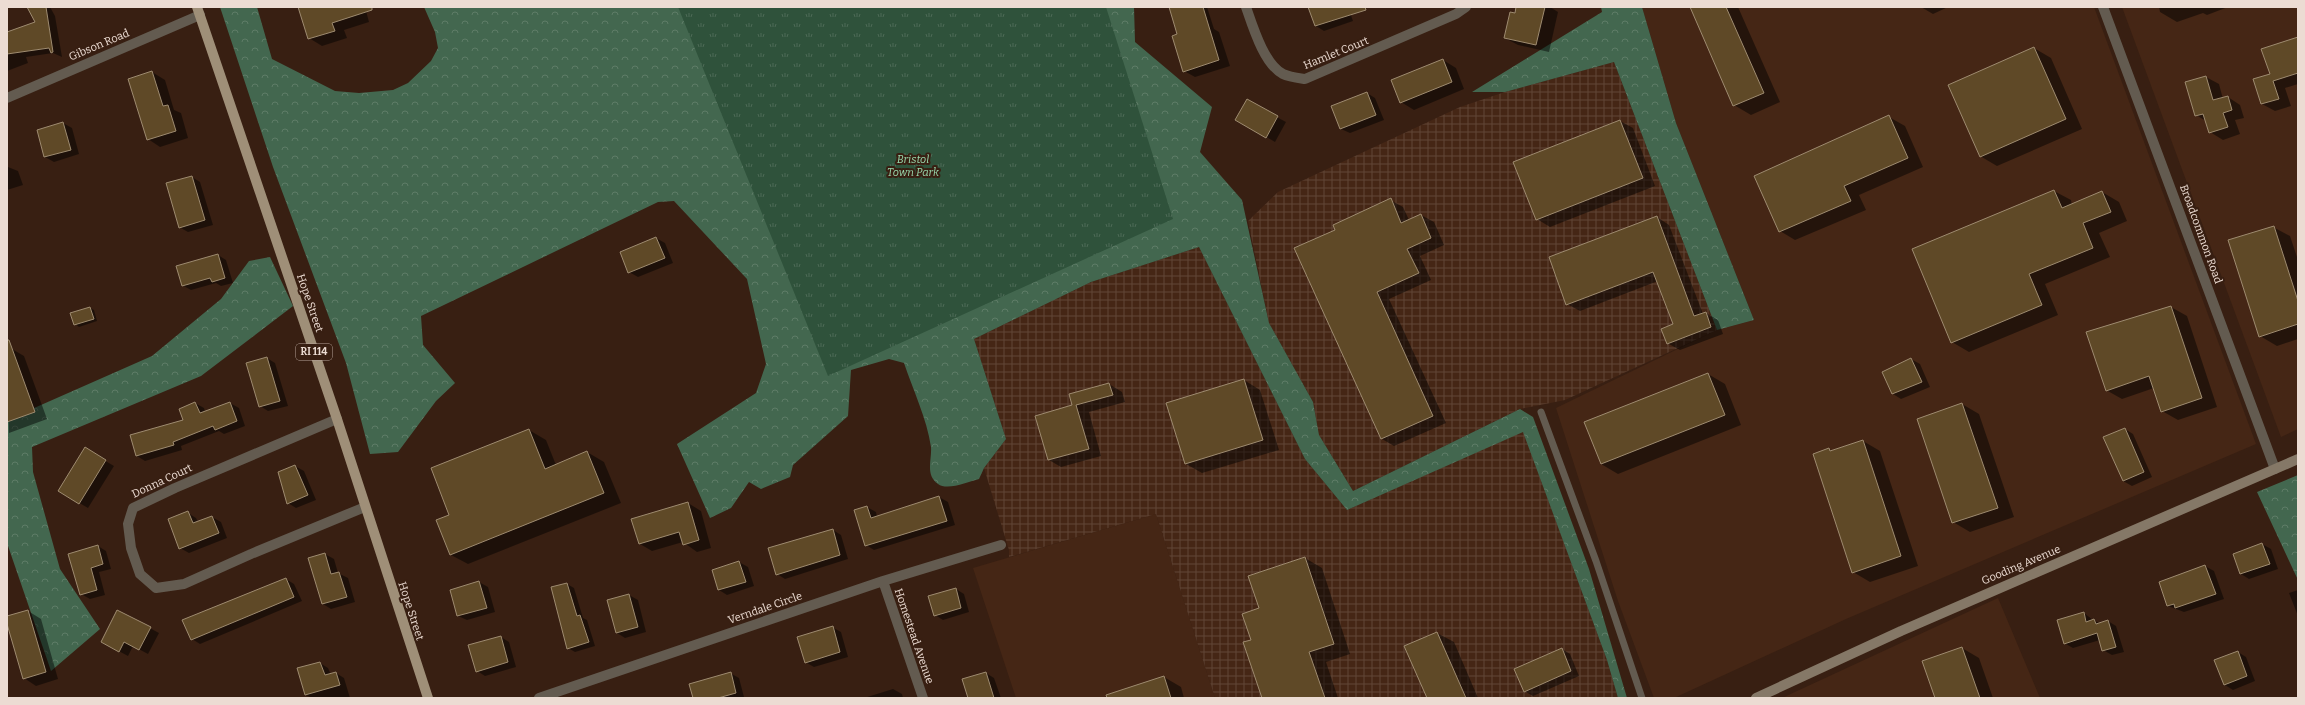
<svg xmlns="http://www.w3.org/2000/svg" width="2305" height="705" font-family="Bitter,serif">
<defs>
<pattern id="industrial-grid" width="8" height="8" patternUnits="userSpaceOnUse"><rect width="8" height="8" fill="#452615"/><path d="M0 4h8M4 0v8" fill="none" stroke="#604536"/></pattern>
<pattern id="forest-crowns" width="20" height="18" patternUnits="userSpaceOnUse"><rect width="20" height="18" fill="#43674f"/><path d="M2 6a3 3 0 1 1 6 0M12 15a3 3 0 1 1 6 0" fill="none" stroke="#5e7c67"/></pattern>
<pattern id="park-tufts" width="24" height="20" patternUnits="userSpaceOnUse"><rect width="24" height="20" fill="#2f523b"/><path d="M3 7l-1-3M5 7V3M7 7l1-3M15 17l-1-3M17 17v-4M19 17l1-3" fill="none" stroke="#4d6a56"/></pattern>
</defs>
<rect width="100%" height="100%" fill="#381f12"/>
<path fill="#452615" d="M1642,7H2094L2256,444L1846,619L1674,698H1654L1618,601L1556,408L1717,330L1754,320L1676,123Z
M2122,7H2298V429L2281,437Z
M1156,514L1215,698H1016L973,568Z
M1998,598L2040,698H1782Z"/>
<path fill="url(#industrial-grid)" d="M1614,62L1717,330L1565,400L1520,409L1353,491L1319,435L1313,402L1269,323L1248,221L1278,192L1460,107L1505,92Z
M1199,247L1305,459L1347,510L1523,431L1607,660L1618,698H1215L1156,514L1009,557V550L984,468L1006,439L974,339L1091,282Z"/>
<path fill="url(#forest-crowns)" d="M220,7H257L272,59L335,91L359,93L393,90L408,83L431,61L438,48L435,32L424,7H1134L1135,42L1212,107L1200,152L1242,200L1269,323L1313,402L1319,435L1353,491L1520,409L1533,417L1589,569L1627,698H1618L1607,660L1523,432L1347,510L1305,459L1199,247L1091,282L974,339L1006,439L984,468L979,479C968,482 947,491 938,484C925,475 932,460 931,447C927,419 913,390 904,363L889,359L851,370L848,416L793,465L790,477L761,489L749,482L731,508L710,518L677,444L756,393L766,364L747,279L674,201L658,202L421,316L423,345L455,383L436,401L398,452L370,454L346,363L273,167Z
M1601,7H1642L1676,123L1754,320L1717,330L1614,62L1505,92H1472L1602,12Z
M270,257L293,306L201,376L32,447L33,472L60,569L100,629L51,671L7,543V420L152,356L221,299L249,261Z
M2298,475V580L2257,492Z"/>
<path fill="url(#park-tufts)" d="M678,7H1106L1173,219L828,376Z"/>
<path fill="#0007" d="M28,7H50L55,16L62,57L53,53L26,57L28,63L7,71V33L37,23Z
M299,7H365L369,22L344,30L347,38L322,46L309,38Z
M1170,7H1207L1214,29L1219,32L1230,66L1195,77L1184,71L1178,35Z
M1348,7L1353,21L1324,31L1316,26Z
M1517,7H1550L1558,12L1549,52L1518,45L1505,38Z
M1691,7H1738L1780,102L1751,115L1734,105Z
M1921,7H1948L1933,14Z
M2159,7H2228L2207,15L2203,13L2177,22L2160,12Z
M2298,38V84L2285,88L2291,106L2275,111L2262,104L2271,74Z
M2034,48L2051,58L2082,129L1997,166L1980,156Z
M1443,60L1456,68L1464,89L1414,110L1401,102Z
M152,72L165,80L174,110L181,113L188,138L160,147L148,139Z
M2206,77L2219,84L2223,99L2228,97L2240,105L2244,118L2235,120L2240,134L2223,140L2210,132L2206,121L2196,115Z
M1367,93L1375,98L1384,120L1350,133L1341,129Z
M1247,101L1286,122L1275,142L1237,120Z
M1889,117L1905,126L1923,167L1859,195L1866,210L1795,240L1780,231Z
M1620,121L1633,128L1655,186L1550,227L1537,219Z
M63,123L72,128L79,154L54,162L45,157L38,130Z
M7,164L8,167L18,171L23,185L7,190Z
M192,177L200,182L213,225L188,232L179,227Z
M2054,191L2071,200L2072,205L2102,192L2119,202L2127,221L2099,233L2110,257L2045,284L2058,315L1969,352L1952,342Z
M1390,200L1403,207L1409,220L1421,215L1434,222L1444,245L1420,256L1431,280L1389,299L1446,423L1394,446L1382,439L1337,230Z
M1657,217L1669,225L1703,314L1706,313L1718,320L1723,334L1680,350L1667,343L1675,325L1658,281L1580,311L1567,304Z
M2273,227L2290,236L2298,260V339L2277,346L2260,336Z
M656,238L665,243L673,263L638,277L629,272Z
M218,255L226,260L233,283L221,286L216,283L191,290L182,285Z
M2171,307L2187,316L2217,407L2178,420L2162,411L2154,388L2122,399L2106,390Z
M90,308L94,310L97,321L79,327L75,324Z
M12,349L24,356L47,419L9,433L7,350Z
M267,358L275,363L288,406L268,411L260,406Z
M1911,359L1920,364L1930,387L1901,399L1893,394L1883,372Z
M1708,374L1725,384L1741,425L1618,474L1601,464Z
M1244,380L1260,390L1279,450L1202,473L1186,464Z
M1109,384L1122,392L1125,402L1089,412L1101,456L1061,467L1049,460L1073,406Z
M195,403L204,408L205,412L230,403L239,408L245,426L224,434L219,431L181,446L182,450L145,461L137,456L185,420Z
M1962,404L1979,414L2014,517L1970,532L1953,522Z
M2125,429L2133,434L2152,477L2132,486L2123,481Z
M529,430L546,440L556,465L587,452L604,462L621,503L468,564L451,555V516Z
M1863,441L1880,451L1918,566L1870,582L1853,572L1829,449L1833,451Z
M85,449L114,466L88,508L59,491Z
M295,466L304,471L316,500L296,508L288,503L279,473Z
M939,497L948,502L955,525L874,550L866,545L867,507L876,512L877,517Z
M688,503L701,511L711,548L697,552L683,542L652,551L640,544Z
M188,513L196,518L198,522L212,517L221,522L227,538L189,553L180,548Z
M833,530L841,535L848,559L785,579L777,574Z
M2262,544L2271,549L2278,569L2249,579L2241,574Z
M98,546L106,551L111,569L99,572L105,595L90,599L81,594Z
M325,554L334,559L338,573L348,578L355,602L331,609L323,604Z
M1305,558L1322,568L1350,654L1326,662L1338,698H1263L1252,640L1260,609Z
M739,562L748,567L754,586L727,595L719,590Z
M2205,566L2214,571L2224,599L2184,612L2168,606L2160,583Z
M286,579L294,584L302,601L200,644L192,639Z
M479,582L488,587L495,612L467,620L458,616Z
M567,584L574,588L583,618L587,620L595,646L575,652L568,648Z
M956,589L964,594L969,612L943,620L935,615Z
M2298,590V616L2289,593Z
M629,595L638,600L646,632L625,638L617,633Z
M28,611L41,619L58,679L36,686L24,678L7,620V617Z
M118,611L159,633L148,654L133,646L128,656L111,647Z
M2084,613L2093,620L2101,624L2108,621L2116,626L2124,652L2112,655L2103,650L2100,640L2073,648L2064,643Z
M832,627L841,632L848,657L814,667L805,662Z
M1437,633L1454,642L1478,698H1428Z
M501,637L509,642L516,667L485,676L477,671Z
M1962,648L1979,658L1993,698H1936Z
M1562,649L1570,654L1579,676L1533,696L1524,691Z
M2238,652L2246,657L2255,681L2233,690L2225,685Z
M320,663L328,668L331,675L336,673L344,678L350,698H312L306,695Z
M730,673L739,678L744,697L694,698Z
M986,673L994,678L1001,698H969Z
M1164,677L1181,687L1184,698H1102Z
M893,689L902,694L903,698H864Z"/>
<path fill="#5f4927" stroke="#9e8b70" d="M27,7H46L53,52L51,53L49,48L7,54V32L35,22Z
M298,7H372V10L332,23L335,31L308,39Z
M1169,7H1203L1219,60L1183,72L1172,36L1177,34Z
M1308,7H1365L1366,10L1315,26Z
M1516,7H1545L1536,45L1504,38L1510,12L1515,13Z
M1690,7H1726L1764,93L1733,106Z
M2298,37V73L2273,81L2279,99L2261,104L2253,79L2270,74L2261,49Z
M2034,47L2066,119L1980,157L1948,85Z
M1443,59L1452,82L1400,103L1391,80Z
M152,71L163,106L168,105L176,131L147,140L128,79Z
M2206,76L2213,100L2228,96L2232,110L2223,113L2228,127L2209,133L2203,114L2195,116L2185,82Z
M1367,92L1376,115L1340,129L1331,106Z
M1247,99L1278,116L1266,138L1235,120Z
M1889,115L1908,158L1844,186L1851,201L1779,232L1754,176Z
M1620,120L1643,178L1536,220L1513,162Z
M63,122L71,150L44,157L37,130Z
M192,176L205,220L179,228L166,183Z
M2054,190L2062,208L2102,191L2111,212L2083,223L2093,248L2029,274L2042,305L1951,343L1912,249Z
M1391,198L1401,223L1421,214L1431,238L1407,249L1419,273L1377,292L1433,416L1381,439L1294,248L1335,230L1333,225Z
M1657,216L1694,316L1706,312L1711,327L1667,344L1661,329L1673,324L1653,272L1566,305L1549,257Z
M2274,226L2298,301V324L2259,337L2228,240Z
M656,237L665,258L628,273L620,252Z
M218,254L225,278L212,282L210,278L182,286L176,266Z
M2171,306L2202,398L2161,412L2149,376L2106,391L2086,332Z
M90,307L94,319L74,325L70,313Z
M7,340H9L35,412L7,422Z
M267,357L280,401L259,407L246,363Z
M1911,358L1922,382L1892,394L1882,372Z
M1708,373L1725,415L1601,464L1584,422Z
M1244,379L1263,440L1185,464L1166,403Z
M1109,383L1113,395L1076,405L1089,449L1048,460L1035,416L1072,405L1069,394Z
M195,402L200,413L230,402L237,421L215,430L213,426L173,442L174,445L136,456L130,435L183,420L179,409Z
M1962,403L1998,508L1952,523L1917,419Z
M2125,428L2144,472L2123,481L2103,437Z
M529,429L545,469L587,451L604,493L450,555L436,520L449,515L431,468Z
M1863,440L1901,556L1852,573L1813,454L1829,448L1830,451Z
M85,447L106,460L79,504L58,491Z
M295,465L308,495L287,504L278,472Z
M939,496L947,521L865,546L854,510L867,506L871,518Z
M688,502L699,540L683,545L679,532L639,544L631,519Z
M188,511L193,523L212,516L219,533L179,549L168,519Z
M833,529L840,555L776,575L768,548Z
M2262,543L2270,564L2240,574L2233,554Z
M98,545L103,564L91,568L97,590L80,595L68,554Z
M325,553L331,574L339,572L347,597L322,604L308,558Z
M1305,557L1334,644L1309,652L1325,698H1262L1243,642L1251,640L1242,614L1259,608L1248,576Z
M739,561L746,582L718,590L712,570Z
M2205,565L2216,594L2175,608L2174,604L2167,606L2159,582Z
M286,578L294,597L191,640L182,620Z
M479,581L487,608L457,616L450,590Z
M567,583L577,616L580,615L589,642L567,649L551,587Z
M956,588L961,608L934,616L928,596Z
M629,594L638,627L616,633L607,600Z
M28,610L46,672L23,679L7,624V616Z
M117,610L151,627L139,650L124,642L119,652L101,642Z
M2084,612L2086,622L2094,619L2096,624L2108,620L2116,647L2102,651L2097,633L2064,644L2057,620Z
M833,626L840,652L805,663L797,637Z
M1437,632L1466,698H1427L1404,646Z
M501,636L508,662L476,672L468,645Z
M1962,647L1980,698H1935L1922,661Z
M1562,648L1571,671L1524,692L1514,669Z
M2238,651L2247,676L2224,685L2214,660Z
M320,662L325,675L336,672L340,685L305,695L297,668Z
M731,672L736,693L718,698H693L689,684Z
M986,672L994,698H968L962,679Z
M1164,676L1171,698H1107L1106,695Z"/>
<g fill="none" stroke-linecap="round" stroke-linejoin="round">
<path stroke="#635b50" stroke-width="7" d="M1541,412L1596,561L1642,698"/>
<path stroke="#635b50" stroke-width="10" d="M1246,7C1253,27 1264,64 1283,74C1289,77 1298,78 1305,79L1456,14L1466,7
M7,98L200,15
M337,419L175,488L133,508L128,524L131,548L140,574L156,588L184,584L251,554L365,507
M883,581L923,698
M539,698L883,581L1001,545"/>
<path stroke="#635b50" stroke-width="10" d="M2103,7L2275,469"/>
<path stroke="#857867" stroke-width="10" d="M1756,698L1901,631L2298,459"/>
<path stroke="#9f8f78" stroke-width="10" d="M197,7L337,419L428,698"/>
</g>
<g text-anchor="middle" dominant-baseline="central" stroke-width="4" stroke-linejoin="round" paint-order="stroke">
<rect fill="#381f12" stroke="#b6a399" stroke-width="1" x="296" y="344" width="36" height="16" rx="3"/>
<g font-size="10" font-weight="bold" fill="#ecdcd3">
<text x="314" y="352">RI 114</text>
</g>
<g font-size="11" fill="#ecdcd3" stroke="#381f12">
<text transform="translate(99 45) rotate(-23)">Gibson Road</text>
<text transform="translate(1336 53) rotate(-22)">Hamlet Court</text>
<text transform="translate(2201 234) rotate(70)">Broadcommon Road</text>
<text transform="translate(310 303) rotate(71)">Hope Street</text>
<text transform="translate(162 481) rotate(-25)">Donna Court</text>
<text transform="translate(2021 565) rotate(-23)">Gooding Avenue</text>
<text transform="translate(765 608) rotate(-19)">Verndale Circle</text>
<text transform="translate(411 611) rotate(72)">Hope Street</text>
<text transform="translate(914 636) rotate(71)">Homestead Avenue</text>
</g>
<g font-size="11" font-style="italic" fill="#99d8ad" stroke="#381f12">
<text x="913" y="159">Bristol<tspan x="913" dy="13">Town Park</tspan></text>
</g>
</g>
<rect width="2305" height="705" fill="none" stroke="#ecdcd3" stroke-width="16"/>
</svg>
